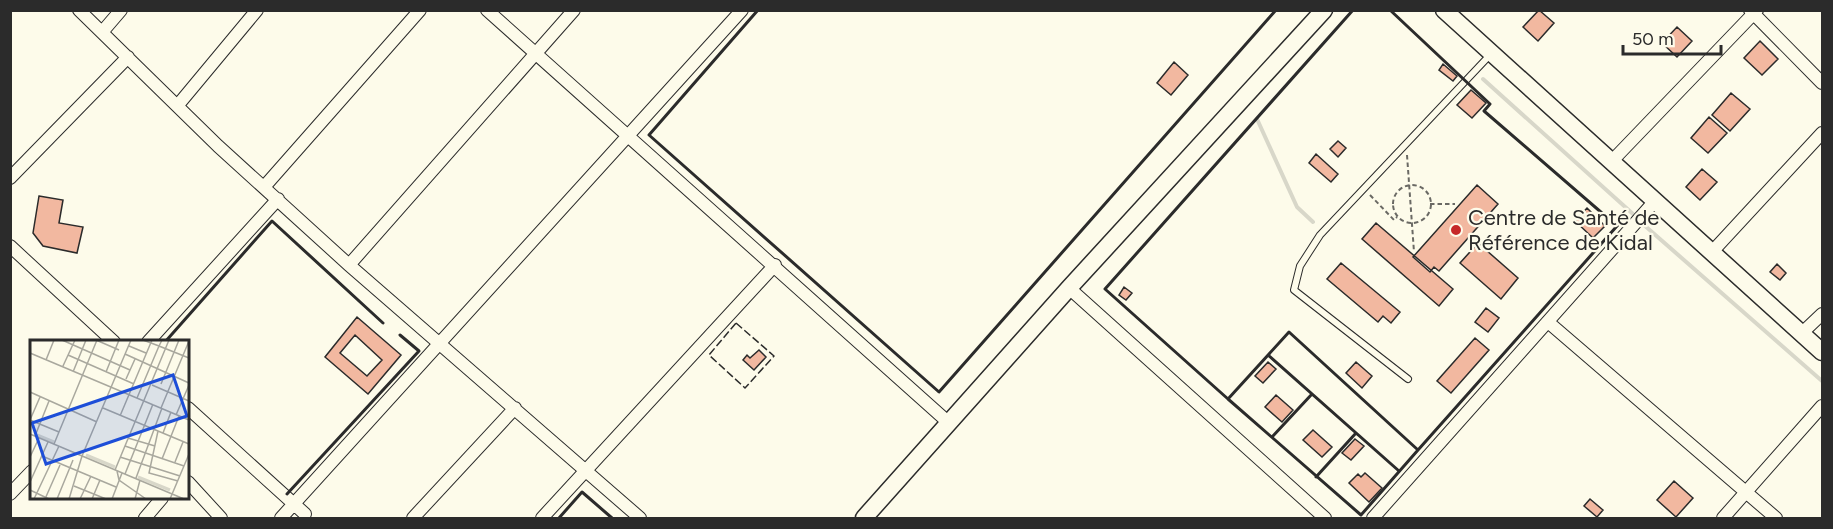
<svg xmlns="http://www.w3.org/2000/svg" width="1833" height="529" font-family="Figtree,sans-serif">
<rect width="100%" height="100%" fill="#fdfbea"/>
<g fill="none" stroke-linecap="round" stroke-linejoin="round">
<path stroke="#d8d7c9" stroke-width="4" d="M1483,79L1633,214
M1257,119L1297,207L1313,222
M1644,225L1822,381"/>
</g>
<path fill="#f2b8a0" stroke="#2b2b2b" stroke-width="1.5" fill-rule="evenodd" d="M1539,10L1554,23L1538,41L1523,27Z
M1677,27L1692,41L1677,57L1662,43Z
M1760,41L1778,59L1762,75L1744,58Z
M1174,62L1188,75L1171,95L1157,83Z
M1443,64L1457,76L1453,81L1439,70Z
M1471,90L1486,103L1472,118L1457,105Z
M1731,93L1750,109L1730,131L1712,115Z
M1709,117L1727,133L1708,153L1691,138Z
M1338,141L1346,148L1338,157L1330,149Z
M1316,154L1338,174L1331,182L1309,163Z
M1702,169L1717,182L1700,200L1686,187Z
M1477,185L1498,204L1439,271L1434,267L1430,272L1413,257Z
M39,196L63,200L59,223L83,227L77,253L43,246L33,233Z
M1587,208L1605,226L1593,238L1575,221Z
M1376,223L1453,289L1439,306L1362,239Z
M1478,243L1518,278L1501,299L1460,263Z
M1341,263L1400,312L1391,323L1383,316L1378,322L1327,279Z
M1777,264L1786,273L1780,280L1770,272Z
M1124,287L1132,293L1126,300L1119,295Z
M1486,308L1499,318L1488,332L1475,322Z
M357,317L401,355L368,394L325,357ZM355,335L382,360L367,376L340,353Z
M1475,338L1489,350L1451,393L1437,381Z
M759,350L766,357L754,370L743,360L747,355L750,358Z
M1268,362L1276,369L1263,383L1255,376Z
M1356,362L1372,376L1362,388L1346,373Z
M1276,395L1293,410L1282,422L1265,407Z
M1313,430L1332,447L1322,457L1303,440Z
M1355,439L1364,446L1351,460L1342,453Z
M1365,473L1382,488L1369,502L1349,483L1358,474L1361,477Z
M1674,481L1693,498L1676,517L1657,500Z
M1590,499L1603,510L1597,517L1584,506Z"/>
<g fill="none" stroke-linecap="round" stroke-linejoin="round">
<g stroke="#2b2b2b" stroke-width="8">
<path id="lane" d="M1408,379L1294,290L1300,266L1320,235L1490,55"/>
</g>
<g stroke="#2b2b2b" stroke-width="14">
<path id="street" d="M79,10L218,146L349,265L640,518
M487,10L949,423
M1750,10L1822,83
M103,31L121,10
M178,105L257,10
M1611,162L1757,10
M10,178L128,57
M264,187L420,10
M10,246L114,342
M1711,253L1822,133
M349,265L574,10
M1069,288L1325,518
M1548,322L1776,518
M1802,333L1822,314
M148,342L278,199
M188,408L305,514
M188,482L221,518
M10,494L32,471
M145,518L162,498
M281,518L742,10
M413,518L515,408
M542,518L775,265
M1373,518L1654,202
M1723,518L1822,406"/>
</g>
<g stroke="#2b2b2b" stroke-width="19">
<path id="secondary" d="M1444,10L1822,352
M864,518L1069,288L1324,10"/>
</g>
<path stroke="#6a6964" stroke-width="2" stroke-dasharray="4.5 3" stroke-linecap="butt" d="M1407,155L1414,252
M1393 204a19 19 0 1 1 38 0a19 19 0 1 1-38 0Z
M1370,195L1394,220L1397,217
M1430,204H1455"/>
<use href="#lane" stroke="#fdfbea" stroke-width="6"/>
<use href="#street" stroke="#fdfbea" stroke-width="12"/>
<use href="#secondary" stroke="#fdfbea" stroke-width="16"/>
<path stroke="#2b2b2b" stroke-width="1.5" stroke-dasharray="8 3" stroke-linecap="butt" d="M736,323L774,356L745,388L709,355Z
M429,518H430"/>
<path stroke="#2b2b2b" stroke-width="3" d="M758,10L649,135L939,392L1276,10
M1353,10L1105,289L1228,399L1289,332L1418,450L1617,226L1484,111L1490,104L1390,10
M1617,226L1624,219
M165,342L272,221L383,323
M1268,355L1399,471
M1228,399L1361,515L1418,450
M1272,437L1312,394
M1316,477L1356,433
M287,494L419,351L400,335
M559,518L582,492L612,518"/>
</g>
<circle fill="#c62828" stroke="#fdfbea" stroke-width="2" cx="1456" cy="230" r="6"/>
<g text-anchor="middle" dominant-baseline="central" stroke-width="4.5" stroke-linejoin="round" paint-order="stroke">
<g font-size="22" fill="#2b2b2b" stroke="#fdfbea" text-anchor="start">
<text x="1468" y="217">Centre de Santé de<tspan x="1468" dy="25">Référence de Kidal</tspan></text>
</g>
</g>
<g transform="translate(30 340)">
<rect width="159" height="159" fill="#fdfbea"/>
<path fill="none" stroke="#d8d7c9" stroke-width="3" d="M7,95L24,102M56,115L85,127M108,137L140,150"/>
<path fill="none" stroke="#a9a89e" stroke-width="1.5" d="M32,0L100,30M66,0L89,10M132,0L129,6L159,18M99,6L116,13M0,13L159,80M95,14L159,43M38,15L104,44M16,20L24,0M33,26L45,0M43,32L56,0M76,32L89,0M96,39L105,19M131,44L149,0M122,45L159,61M0,52L67,82M107,58L129,6L113,0M73,68L159,104M131,68L159,1M146,75L159,45M90,76L122,0M0,80L29,92M0,80L10,57M128,91L119,133L148,141M133,93L141,72M0,94L154,159M5,96L19,61M98,98L125,106M24,104L67,0M95,106L154,126M12,116L86,147M0,117L9,98M90,117L150,136M132,119L149,76M145,122L153,102M85,130L139,0M87,131L89,140L116,159M95,134L123,64M106,138L132,68M0,142L18,102M44,146L76,159M0,150L19,159M4,159L29,106M15,159L30,125M27,159L43,120M39,159L52,116L101,0M50,159L61,136M62,159L70,140M82,159L92,133M105,159L110,140M140,159L159,114"/>
<path fill="#1d4ed8" fill-opacity="0.15" stroke="#1d4ed8" stroke-width="3" d="M143,35L157,76L16,124L2,83Z"/>
<rect width="159" height="159" fill="none" stroke="#2b2b2b" stroke-width="3"/>
</g>
<rect width="1833" height="529" fill="none" stroke="#2b2b2b" stroke-width="24"/>
<path d="M1623 45v9h98v-9" fill="none" stroke="#2b2b2b" stroke-width="3"/>
<text x="1632" y="45" font-size="18" fill="#2b2b2b" stroke="#fdfbea" stroke-width="4.5" paint-order="stroke">50 m</text>
</svg>
